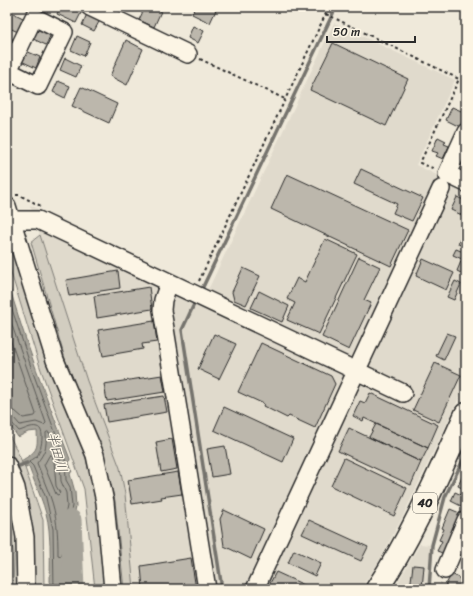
<svg xmlns="http://www.w3.org/2000/svg" width="473" height="596" font-family="Sriracha,'Klee One',sans-serif">
<rect width="100%" height="100%" fill="#efe9da"/>
<filter id="ink" filterUnits="userSpaceOnUse"><feTurbulence type="fractalNoise" baseFrequency=".025" numOctaves="2"/><feDisplacementMap in="SourceGraphic" scale="8" xChannelSelector="R" yChannelSelector="G"/><feConvolveMatrix kernelMatrix="1 2 1 2 8 2 1 2 1" color-interpolation-filters="sRGB"/></filter>
<g filter="url(#ink)">
<path fill="#e0dacc" d="M334,23L455,80L416,165L466,189V383L402,518L377,565L360,589H134L125,494L120,468L87,381L30,205L208,290Z
M420,544L430,545L428,589H394Z"/>
<path fill="#d2cdc0" stroke="#7e7c76" d="M7,225L47,362L85,454L97,508L105,589H95L84,489L40,367L7,260Z
M40,235L87,381L120,468L125,494L134,589H124L115,501L104,456L66,362L31,242Z
M7,430L25,468L43,520L44,589H13L14,556L7,518Z"/>
<path fill="#a6a399" stroke="#75736d" d="M7,278C24,340 47,399 70,459L69,463L72,471L70,474L75,492L76,506L74,517L76,523L75,531L68,571L71,589H50C50,570 51,549 49,530C47,507 36,488 29,467L25,468L21,461C37,451 38,450 37,431L28,432L18,437L7,421Z"/>
<g fill="none" stroke-linecap="round" stroke-linejoin="round">
<path stroke="#5c5b57" stroke-width="1" d="M7,294L32,370L65,459L66,480L70,487L72,506L70,516L72,523L71,530L64,571L67,589
M7,311L46,423L44,425L36,422L20,425L13,417L7,416
M7,330L36,414L35,416L23,418L15,411L7,410
M7,421L11,422L19,431C24,430 31,425 37,427C46,429 41,451 37,456C34,459 31,460 29,462L33,466L46,498L53,529L54,589
M48,432L50,433L60,460L61,481L66,493L67,506L65,516L67,524L62,555L61,556L58,555C58,534 57,515 50,496C46,485 41,474 37,463C45,452 47,448 46,433Z
M51,455L54,460L56,486L60,493L58,495L56,494L44,465L49,456Z"/>
<path stroke="#75736d" stroke-width="3.5" d="M201,291L336,7
M196,300L182,330L222,589
M19,466L27,463
M429,589L432,545L445,497L466,454"/>
<path stroke="#a6a399" stroke-width="21" d="M71,520L74,589"/>
</g>
<path fill="#bcb7ac" stroke="#2b2b2b" d="M60,7H73L82,11L76,23L57,14Z
M145,7H163L154,27L139,20Z
M195,7H215L217,8L210,23L192,14Z
M7,10L25,19L18,32L7,27Z
M87,14L100,20L94,31L82,25Z
M193,26L204,31L198,43L188,38Z
M36,27L51,34L46,45L31,38Z
M7,36L14,40L8,51H7Z
M77,36L90,42L84,56L71,50Z
M126,40L143,49L127,85L110,76Z
M333,43L408,79L386,126L310,90Z
M26,51L40,57L36,68L21,61Z
M65,58L81,66L76,77L60,70Z
M58,81L70,86L65,98L53,92Z
M81,87L117,104L109,123L72,106Z
M452,107L466,113L460,127L446,120Z
M438,137L446,141L444,144L449,146L443,159L436,156L438,153L432,151Z
M361,169L423,198L412,221L393,213L397,204L354,184Z
M287,174L408,230L391,266L271,209Z
M457,197L466,201V217L451,210Z
M466,227V247L458,244Z
M325,239L357,254L319,334L287,320L295,303L287,299L297,278L305,282Z
M456,249L466,253L465,275L457,271L462,259L453,255Z
M359,257L380,267L364,300L371,303L349,350L322,337Z
M423,259L454,273L446,290L416,276Z
M243,268L260,276L246,305L234,300L232,292Z
M118,271L120,288L69,296L66,280Z
M455,281L461,284L454,300L447,297Z
M149,287L152,309L97,318L94,296Z
M259,291L289,306L282,322L251,308Z
M154,321L157,342L142,344L143,349L103,356L98,330Z
M447,333L455,336L444,360L436,356Z
M214,334L236,344L219,379L198,369Z
M261,343L331,376L335,384L315,428L289,416L287,418L263,406L264,404L238,392Z
M435,363L461,375L439,422L413,410Z
M162,375L165,392L107,401L104,384Z
M370,393L438,425L428,448L364,418L363,421L353,416L360,401L365,403Z
M164,396L167,412L107,422L104,405Z
M224,407L293,439L283,462L214,430Z
M376,424L428,448L421,462L369,437Z
M349,428L421,462L411,485L338,451Z
M172,439L177,469L161,472L156,442Z
M225,446L230,474L212,477L207,449Z
M344,458L407,488L394,516L331,486Z
M178,472L182,494L161,497L162,499L132,504L128,480Z
M462,477L466,479V490L458,486Z
M455,492L466,497L465,508L451,501Z
M450,509L462,514L445,554L437,551L442,541L439,540L444,529L442,528Z
M224,510L264,529L251,559L224,546L220,519Z
M309,520L368,547L361,561L302,534Z
M294,550L321,563L315,576L288,563Z
M191,558L196,589H143L141,566Z
M413,565L424,566L422,589H410Z
M276,572L313,589H267Z
M452,574L462,580L460,583L463,585L461,589H443Z"/>
<g fill="none" stroke-linecap="round" stroke-linejoin="round">
<g stroke="#2b2b2b" stroke-width="20">
<path id="minor" d="M90,7L188,54
M7,71H8L38,86L64,32L34,17L8,71
M466,132L447,174L466,183
M7,206L55,360L95,455L105,502L113,589
M11,220H38L403,393
M169,283L163,300L162,310L207,589
M7,465L16,488L25,537L26,589
M445,570L466,520
M255,589L441,189"/>
</g>
<g stroke="#2b2b2b" stroke-width="25">
<path id="major" d="M377,589C413,535 439,473 466,414"/>
</g>
<path stroke="#2b2b2b" stroke-width="2" stroke-dasharray="3 3" stroke-linecap="butt" d="M326,14L459,79L420,163L435,169
M200,59L285,99
M16,195H19L41,206
M199,281L329,7
M439,589L441,583"/>
<use href="#minor" stroke="#fcf5e5" stroke-width="17"/>
<use href="#major" stroke="#fcf5e5" stroke-width="22"/>
</g>
</g>
<g text-anchor="middle" dominant-baseline="central" stroke-width="3" stroke-linejoin="round" paint-order="stroke">
<rect fill="#fcf5e5" stroke="#6a6863" stroke-width="1" x="413" y="493" width="24" height="20" rx="3"/>
<g font-size="12" font-weight="bold" fill="#2b2b2b">
<text x="425" y="503">40</text>
</g>
<g font-size="14" font-style="italic" fill="#565552" stroke="#fcf5e5">
<text transform="translate(57 452) rotate(75)">半田川</text>
</g>
</g>
<rect width="473" height="596" fill="none" stroke="#fcf5e5" stroke-width="24"/>
<rect x="12" y="12" width="449" height="572" fill="none" stroke="#2b2b2b" stroke-width="1.5" filter="url(#ink)"/>
<path d="M327 36v6h88v-6" fill="none" stroke="#2b2b2b" stroke-width="2"/>
<text x="333" y="36" font-size="12" fill="#2b2b2b" stroke="#fcf5e5" stroke-width="3" paint-order="stroke">50 m</text>
</svg>
